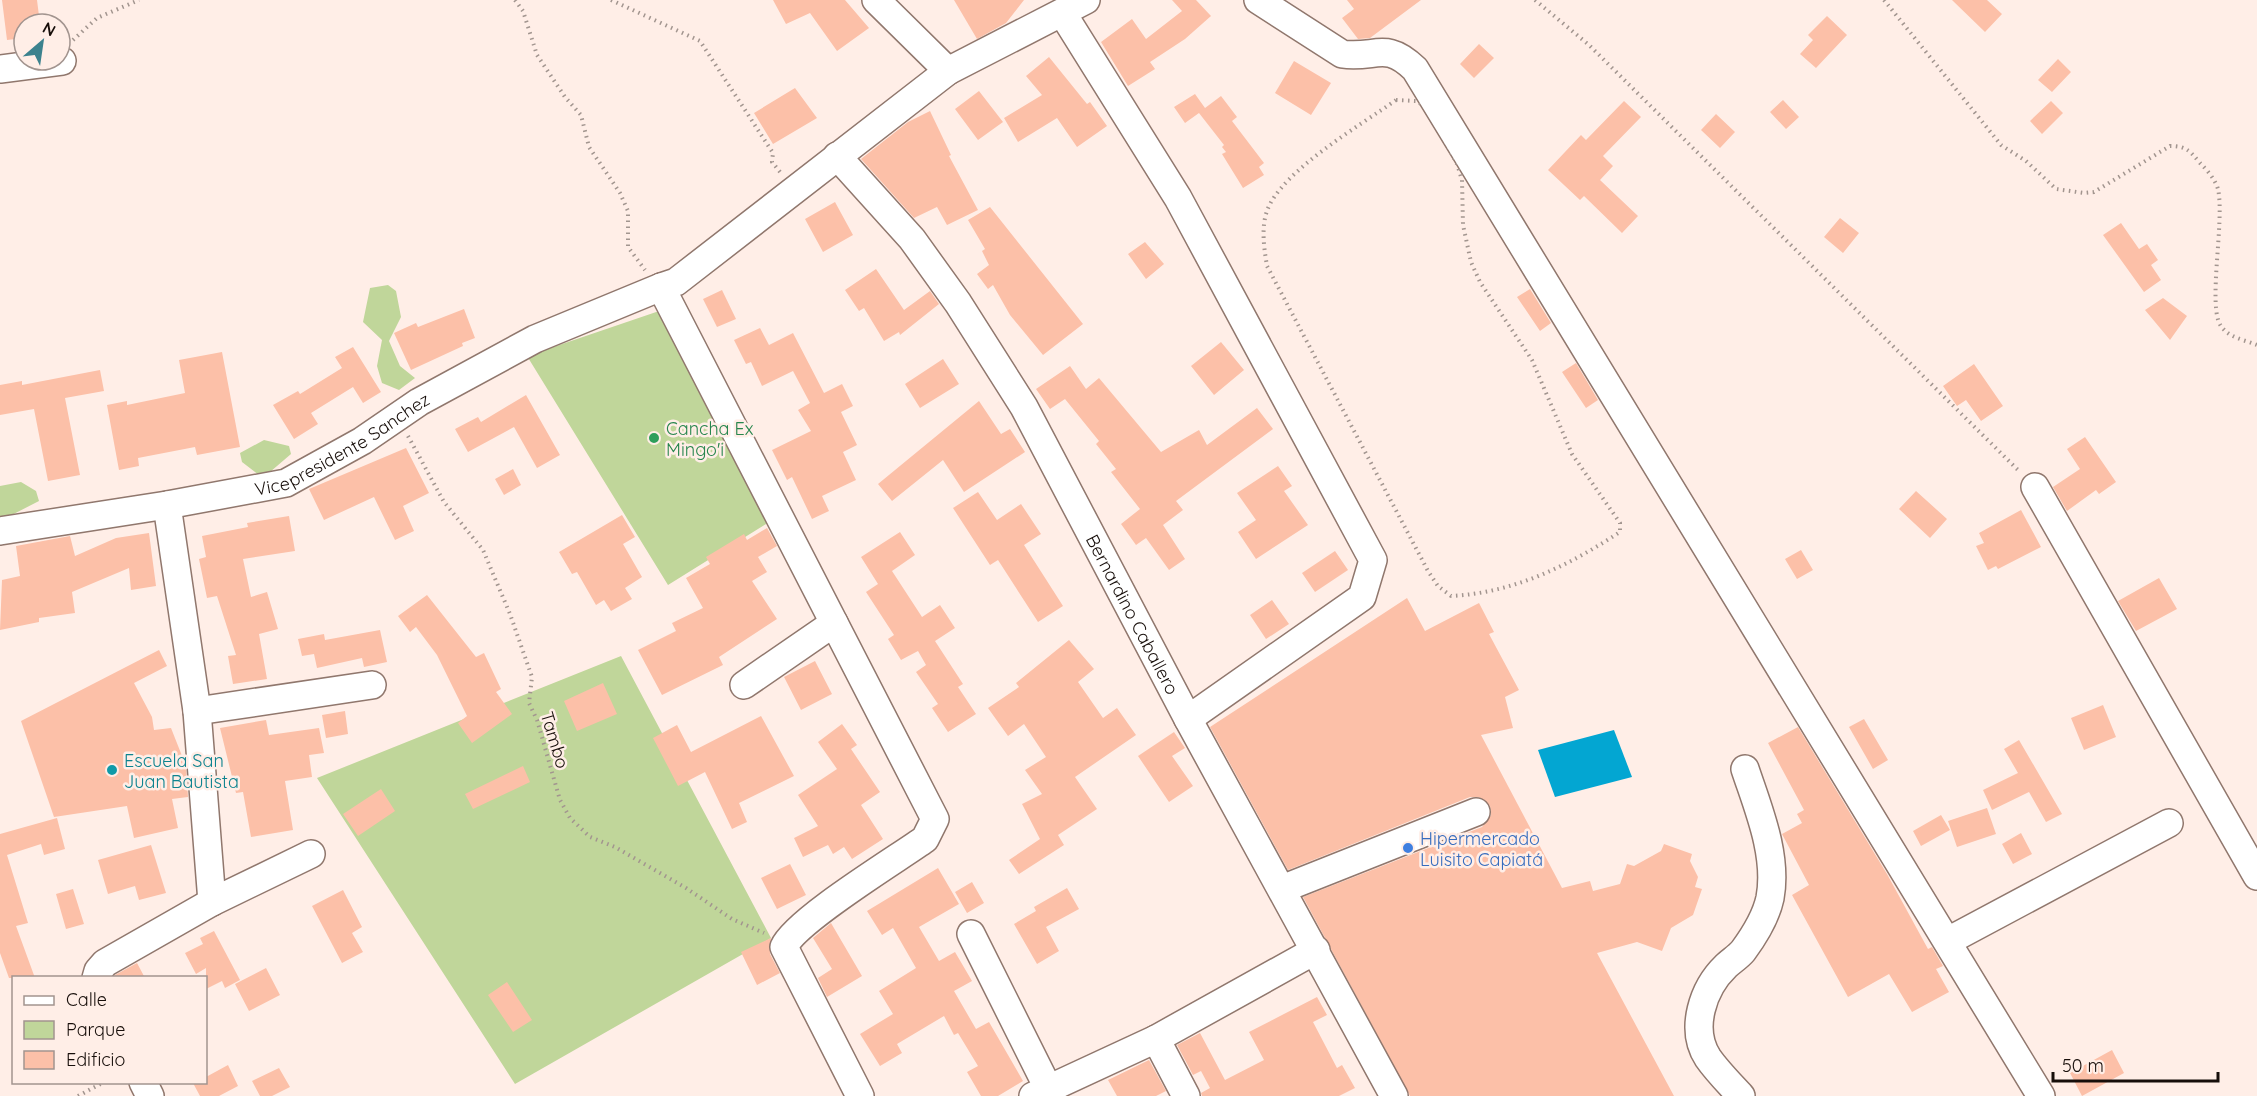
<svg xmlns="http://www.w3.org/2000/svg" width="2257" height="1096" font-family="Quicksand,sans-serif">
<rect width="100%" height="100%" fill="#ffeee7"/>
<path fill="#c0d69a" d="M388,285L396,291L401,317L389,341L400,366L415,378L399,390L382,383L377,366L382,340L363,322L370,288Z
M665,309L774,519L668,585L527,356Z
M264,440L289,446L291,454L263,478L242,462L240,453Z
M21,482L36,491L39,501L0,521V486Z
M621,656L771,938L515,1084L317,778Z"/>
<path fill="#03a6d2" d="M1614,730L1632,777L1555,797L1538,750Z"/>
<path fill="#fcc0a8" d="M2,0H37L40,24H24V38L7,40Z
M773,0H845L869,28L837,51L810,13L786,24Z
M954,0H1024L1006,23L977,39Z
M1172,0H1196L1211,16L1185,39L1150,62L1155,69L1128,86L1101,42L1132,19L1146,39L1182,11Z
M1347,0H1421L1370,38L1358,39L1342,18L1354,9Z
M1952,0H1987L2002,14L1985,32Z
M1827,16L1847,35L1816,68L1800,54L1813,40L1808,35Z
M1479,44L1494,58L1474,78L1460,64Z
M1049,57L1087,104L1090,102L1107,126L1077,147L1057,118L1018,142L1004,118L1042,95L1026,76Z
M2058,59L2071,72L2052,92L2038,80Z
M1294,61L1331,83L1311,115L1275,93Z
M795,88L817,118L773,144L754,113Z
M979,91L1003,122L978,140L955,109Z
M1195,94L1205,108L1221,96L1237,117L1232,121L1264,163L1259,167L1264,175L1243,188L1222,154L1226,152L1222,147L1224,145L1199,113L1185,123L1174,107Z
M1783,100L1799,117L1786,129L1770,112Z
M1624,101L1641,117L1603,156L1613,166L1600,180L1638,216L1622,233L1584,196L1580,200L1548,170L1581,135L1586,140Z
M2051,101L2063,113L2042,134L2030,121Z
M930,111L951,155L949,156L978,210L947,225L937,207L914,218L861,159L908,122Z
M1716,114L1735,132L1720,148L1701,130Z
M835,202L853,235L823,252L805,219Z
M990,207L1083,324L1043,355L1010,315L993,285L988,289L977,274L989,265L982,251L985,249L968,220Z
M1840,218L1859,233L1843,253L1824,237Z
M2121,223L2139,249L2147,244L2158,260L2151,265L2161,280L2144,292L2103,235Z
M1145,242L1164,264L1146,279L1128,254Z
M876,269L904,310L930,291L939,304L900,335L899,332L884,341L864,308L859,311L845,290Z
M1530,289L1551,323L1540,331L1517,297Z
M722,290L736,319L717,327L703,299Z
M2163,298L2187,316L2170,340L2145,310Z
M464,309L475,338L462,343L463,346L411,370L394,333L416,323L418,327Z
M760,328L769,345L793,333L824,393L842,384L853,406L841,412L857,445L843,452L856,480L822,496L829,511L812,519L792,477L787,480L772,450L811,431L798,410L810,403L793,371L762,386L751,362L746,364L734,340Z
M1221,342L1244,370L1214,395L1191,366Z
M353,347L381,392L363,403L353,387L311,413L318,424L294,439L273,405L298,391L300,394L342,368L335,357Z
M222,352L240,447L197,455L195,447L138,458L139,466L119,470L107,405L127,401V405L185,393L179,360Z
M943,359L959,384L920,408L905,384Z
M1576,363L1598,400L1586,408L1562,372Z
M1974,364L2003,406L1981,421L1966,400L1957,406L1943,386Z
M1070,366L1086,389L1099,378L1161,452L1199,430L1207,445L1257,408L1273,429L1176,501L1183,510L1163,525L1185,559L1169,570L1146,538L1136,545L1121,524L1140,509L1111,472L1116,469L1096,444L1099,441L1065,399L1050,409L1036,389Z
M100,370L104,391L65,398L80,475L48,481L34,409L0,415V385L22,381V385Z
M526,395L560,455L537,468L514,427L468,452L455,429L478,417L481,422Z
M979,401L1001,434L1010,429L1025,452L964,492L943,460L892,501L878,484Z
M2085,437L2116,482L2099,494L2096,490L2067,511L2053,487L2080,469L2067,449Z
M406,448L429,493L403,506L414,531L395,540L374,497L324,520L309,489Z
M1278,466L1292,486L1284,491L1308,525L1256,559L1238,532L1256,520L1237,493Z
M513,469L521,485L504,495L495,479Z
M1916,491L1947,519L1930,538L1899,509Z
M978,492L997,520L1021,504L1041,534L1024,545L1063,606L1038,622L998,560L990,565L953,508Z
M2021,510L2041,547L1998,569L1996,566L1988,570L1976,546L1984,543L1979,533Z
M622,515L635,537L623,544L642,577L625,588L632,599L611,611L604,600L596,605L577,572L572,574L559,552Z
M289,516L295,551L243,559L251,597L267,592L278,629L259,634L267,679L233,684L228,656L236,655L217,596L207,598L199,559L206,557L202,536L248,527L247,523Z
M767,528L777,546L758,557L767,572L752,581L777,619L719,657L723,665L662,695L638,650L676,631L672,623L703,608L686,578L710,564L706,557L744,534L747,540Z
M900,532L915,555L892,571L922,617L940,605L955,628L935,641L963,684L958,687L976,714L948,732L932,708L938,704L916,672L926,665L918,651L901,660L888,639L894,635L866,592L878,584L861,557Z
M149,533L156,586L131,590L129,568L72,592L75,613L39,618V622L0,630L2,580L20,576L16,546L70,536L75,556L116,538Z
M1801,550L1813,570L1797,579L1785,559Z
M1335,551L1348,570L1315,592L1302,573Z
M2159,578L2177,609L2136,631L2118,601Z
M427,595L476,657L484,653L501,689L496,692L512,714L472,743L458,723L467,716L437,655L416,627L410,632L398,616Z
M1407,598L1425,631L1479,603L1494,632L1489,634L1519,690L1505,697L1513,728L1481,735L1562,888L1590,881L1593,891L1620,884L1627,864L1634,866L1661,851L1664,844L1692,854L1690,861L1698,877L1695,887L1702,889L1693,915L1671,928L1662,951L1637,942L1597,953L1674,1096H1410L1303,897L1482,827L1491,815L1490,806L1479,797H1470L1288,870L1210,727Z
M1272,600L1289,624L1266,639L1250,615Z
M380,630L387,662L364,667L362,658L317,668L314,654L302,656L298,639L324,634L325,640Z
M1069,640L1094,669L1078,682L1103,718L1117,708L1136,735L1075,777L1097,809L1058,835L1064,845L1019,874L1009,860L1040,839L1022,804L1042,794L1025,770L1046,757L1024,724L1008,736L988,708L1019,687L1016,683Z
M159,650L167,666L134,683L152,717L154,730L171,728L186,766L188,797L172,799L178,828L134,838L127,806L54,817L21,721Z
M815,661L832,694L801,710L784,677Z
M603,683L617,714L577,731L564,701Z
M2103,705L2116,737L2084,750L2071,718Z
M345,711L348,734L326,738L322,715Z
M761,716L794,776L739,803L747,822L732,829L705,772L678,786L653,738L677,725L691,752Z
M1864,719L1888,760L1873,769L1849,727Z
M266,720L269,735L319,728L324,753L309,755L312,777L285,781L293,830L251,837L243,792L236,793L220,728Z
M842,724L857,745L851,749L880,792L861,805L883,839L852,859L844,847L833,854L828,845L803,857L794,838L818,826L798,795L837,769L818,742Z
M1798,727L1887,874L1928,949L1932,947L1943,966L1936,969L1949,992L1912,1012L1889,974L1848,997L1792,895L1809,885L1782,834L1802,823L1797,814L1804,810L1768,743Z
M1174,732L1185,748L1172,756L1193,786L1169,802L1138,756Z
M2019,740L2062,814L2046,822L2029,792L1992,810L1983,790L2018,773L2004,749Z
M523,766L530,782L473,809L465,794Z
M381,789L395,811L358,836L343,814Z
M1987,808L1996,834L1957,847L1948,821Z
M1941,815L1950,830L1921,846L1913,831Z
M57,818L65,849L44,855L41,844L7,855L28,923L16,926L35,978H9L0,953V834Z
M2021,833L2032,854L2013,864L2002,844Z
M151,845L166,893L139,900L135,886L108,894L98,860Z
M790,864L806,895L777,909L761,878Z
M938,868L959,904L919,927L939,961L955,952L972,981L954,991L976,1029L989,1022L1023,1081L998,1096H981L967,1072L978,1066L958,1033L954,1035L944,1016L897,1044L902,1053L880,1066L860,1034L893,1014L879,991L916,968L893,928L882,935L867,911Z
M972,882L984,903L967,913L955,892Z
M1067,888L1079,909L1046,927L1059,951L1037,964L1014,924L1036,911L1034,907Z
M73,889L84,924L66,929L56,894Z
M343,890L362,927L352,933L363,952L342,963L312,906Z
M831,923L862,976L827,997L818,978L832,969L813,938Z
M214,931L240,980L225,988L222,981L206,989V968L196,974L185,953L203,944L200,938Z
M771,938L770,954L780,973L757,985L741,952Z
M137,963L145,978H113L115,975Z
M266,968L280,995L249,1011L235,984Z
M507,982L532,1020L513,1032L488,995Z
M1317,997L1327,1015L1313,1022L1337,1068L1342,1065L1355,1088L1339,1096H1202L1201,1093L1210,1088L1201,1071L1193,1075L1177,1045L1200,1033L1225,1080L1264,1060L1249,1032Z
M2112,1050L2124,1073L2082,1096L2070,1073Z
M1149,1060L1166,1091L1156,1096H1117L1108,1080Z
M228,1065L238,1086L219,1096H200L193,1083H206V1077Z
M279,1068L290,1087L272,1096H260L252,1081Z"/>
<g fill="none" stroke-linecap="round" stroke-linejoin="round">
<g stroke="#90776d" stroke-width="30">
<g id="minor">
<path d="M876,0L948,71"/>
<path d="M1258,0L1342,54C1376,59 1385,40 1415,69L2041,1096"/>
<path d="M1063,14L1178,198L1373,560L1362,597L1188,719"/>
<path d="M0,69L62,61"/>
<path id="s1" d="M837,156L912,239L958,303L1024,407L1188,719L1394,1096"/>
<path d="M2035,487L2257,876"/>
<path d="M167,505L197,711L212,902"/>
<path id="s2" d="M0,531L167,505L286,483L362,441L419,402L535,339L661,287"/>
<path d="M744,685L834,623"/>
<path d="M197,711L372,685"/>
<path d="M1282,889L1476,812"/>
<path d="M971,934L1052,1096"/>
<path d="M1948,941L2169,823"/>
<path d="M96,978L98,971L105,963L212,902L311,854"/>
<path d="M1156,1039L1186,1096"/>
<path d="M143,1082L150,1096"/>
<path d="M860,1096L784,947C795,921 897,859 925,839L935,819L661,287L676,282L948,71L1086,0"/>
<path d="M1033,1096L1156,1039L1316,950"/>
<path d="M1741,1096C1730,1084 1717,1071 1708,1058C1689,1029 1703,988 1726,966C1731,961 1738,957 1743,951C1754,936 1766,917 1770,898C1778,855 1758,808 1745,769"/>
</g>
</g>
<path stroke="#a2958f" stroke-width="4" stroke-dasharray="1.5 4.5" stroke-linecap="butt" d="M515,0L523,11L537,55L565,97L581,115L589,147L620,193L628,211V247L645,270
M611,0L700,41L773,153L772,162L780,172
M1535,0L1589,45L2018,470
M1884,0L2001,145L2026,161L2056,189L2084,193L2094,192L2170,146C2186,146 2190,151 2200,163C2207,170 2215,179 2218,189C2225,221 2207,307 2221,326C2229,338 2245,340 2257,345
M73,40L97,18L139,0
M1396,100L1416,101L1429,109L1457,164L1462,180L1463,225L1471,262L1480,282L1532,360L1572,454L1620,523V532C1568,566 1513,593 1451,596L1438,586L1428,571L1267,266C1264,248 1261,228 1267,211C1281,171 1361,125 1396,100Z
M408,436L444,502L483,550L510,614L532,677L529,703L537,720L560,800L570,818L590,837L615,847L686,888L732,919L764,933
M78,1096L104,1082"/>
<use href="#minor" stroke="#fff" stroke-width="27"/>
</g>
<circle fill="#2e9e5b" stroke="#ffeee7" stroke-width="2" cx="654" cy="438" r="6"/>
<circle fill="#0f9aa8" stroke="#ffeee7" stroke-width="2" cx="112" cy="770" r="6"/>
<circle fill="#3f7fe0" stroke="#ffeee7" stroke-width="2" cx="1408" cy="848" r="6"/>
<g text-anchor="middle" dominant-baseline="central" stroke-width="5" stroke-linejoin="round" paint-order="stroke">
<g font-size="18" fill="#27864d" stroke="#ffeee7" text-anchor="start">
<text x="666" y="428">Cancha Ex<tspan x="666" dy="21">Mingo'i</tspan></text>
</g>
<g font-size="18" fill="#170e0a" stroke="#ffeee7">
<text stroke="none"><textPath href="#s2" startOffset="357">Vicepresidente Sanchez</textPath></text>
<text stroke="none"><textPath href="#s1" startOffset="548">Bernardino Caballero</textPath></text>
<text transform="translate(555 740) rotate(73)">Tambo</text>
</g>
<g font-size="18" fill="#0d838f" stroke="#ffeee7" text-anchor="start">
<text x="124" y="760">Escuela San<tspan x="124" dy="21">Juan Bautista</tspan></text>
</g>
<g font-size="18" fill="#366cbe" stroke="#ffeee7" text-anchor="start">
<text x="1420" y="838">Hipermercado<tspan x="1420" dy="21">Luisito Capiatá</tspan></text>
</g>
</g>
<rect x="12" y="976" width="195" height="108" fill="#ffeee7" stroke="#a2948f" stroke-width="1.5"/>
<rect x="24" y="996" width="30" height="9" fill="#ffffff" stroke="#a2948f" stroke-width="1.5"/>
<text x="66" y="1006" font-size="18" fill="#170e0a">Calle</text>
<rect x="24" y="1021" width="30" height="18" fill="#c0d69a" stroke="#a2948f" stroke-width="1.5"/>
<text x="66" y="1036" font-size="18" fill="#170e0a">Parque</text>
<rect x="24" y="1051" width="30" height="18" fill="#fcc0a8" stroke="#a2948f" stroke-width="1.5"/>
<text x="66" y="1066" font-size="18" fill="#170e0a">Edificio</text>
<g transform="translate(42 42) rotate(29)"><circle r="28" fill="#ffeee7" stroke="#a2948f" stroke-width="1.5"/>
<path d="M0-4.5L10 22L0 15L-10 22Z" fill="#3c828e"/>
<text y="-9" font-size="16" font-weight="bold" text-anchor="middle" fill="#170e0a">N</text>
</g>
<path d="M2053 1072v9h165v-9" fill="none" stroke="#170e0a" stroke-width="3"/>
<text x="2062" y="1072" font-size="18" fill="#170e0a" stroke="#ffeee7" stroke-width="4.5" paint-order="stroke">50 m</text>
</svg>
